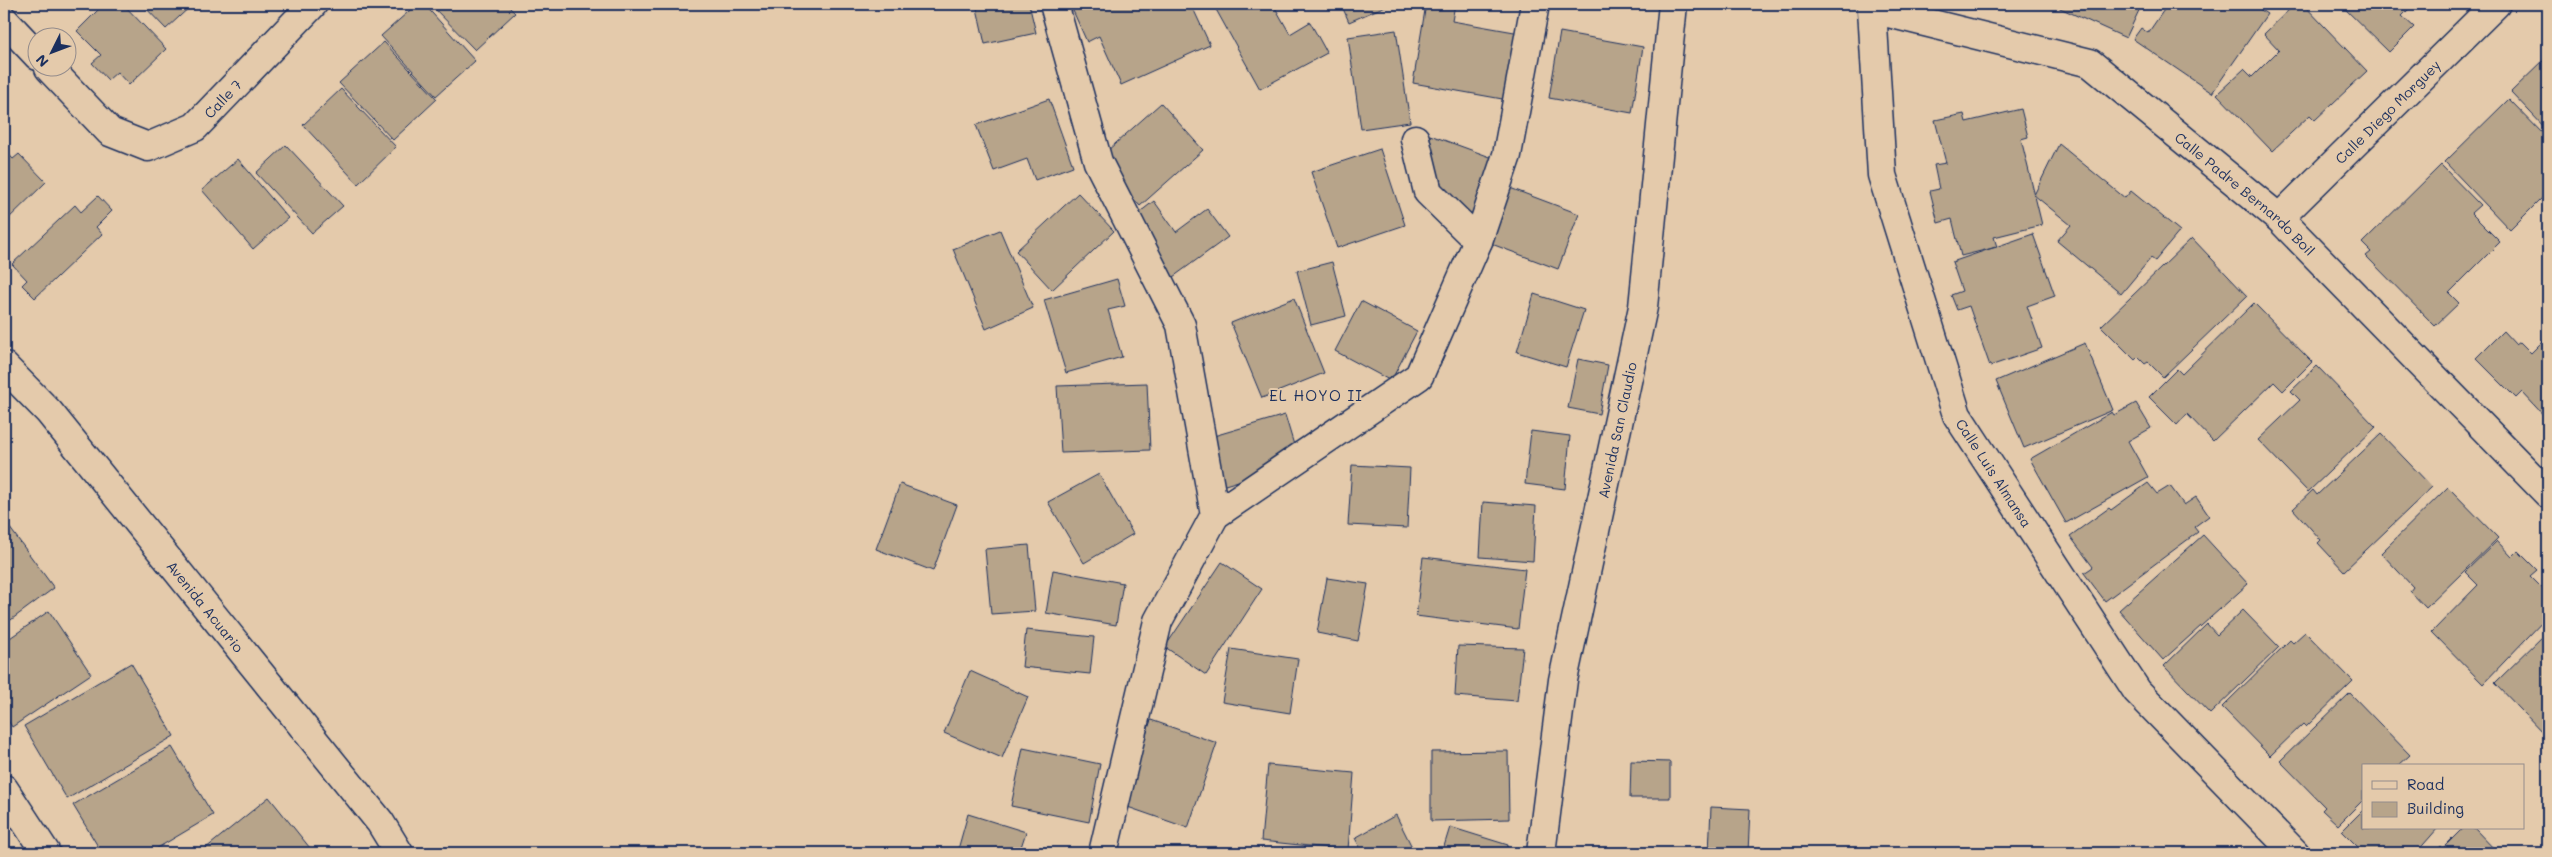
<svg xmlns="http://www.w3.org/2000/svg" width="2552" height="857" font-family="Mali,sans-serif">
<rect width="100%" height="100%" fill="#e4caab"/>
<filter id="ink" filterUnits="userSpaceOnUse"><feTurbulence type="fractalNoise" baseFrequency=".02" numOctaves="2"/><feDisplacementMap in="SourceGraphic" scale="10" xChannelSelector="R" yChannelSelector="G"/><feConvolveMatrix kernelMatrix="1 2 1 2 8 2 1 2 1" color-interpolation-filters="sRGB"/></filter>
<g filter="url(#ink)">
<path fill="#b7a48a" stroke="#1b2f5e" d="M104,4H123L166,49L129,85L117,72L108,80L92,63L101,55L77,31Z
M142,4H193L166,29Z
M417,4H424L475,61L436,96L381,36Z
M430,4H506L515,13L475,50Z
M976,4H1029L1036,33L985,44Z
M1070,4H1191L1210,45L1121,85L1099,36L1087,42Z
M1213,4H1273L1290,34L1310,22L1327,53L1260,89Z
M1341,4H1390L1349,22Z
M1426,4H1455L1452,21L1520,33L1508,100L1413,83Z
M2051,4H2142L2126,38Z
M2168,4H2252L2267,14L2212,93L2133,39L2141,28L2148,33Z
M2295,4H2303L2367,71L2315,120L2310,115L2272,151L2217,94L2244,69L2252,77L2279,50L2264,34Z
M2340,4H2414L2402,16L2414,27L2389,52Z
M1396,30L1410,122L1361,129L1348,37Z
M1560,32L1643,47L1632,113L1549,98Z
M384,42L437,99L393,140L339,83Z
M2548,56V131L2511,92Z
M341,89L396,147L358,184L303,125Z
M1049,99L1073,166L1035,180L1027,159L994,171L976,125Z
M2509,99L2548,139V192L2510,230L2445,162Z
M1161,103L1203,150L1140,206L1098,159Z
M2021,109L2028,137L2021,139L2042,225L1994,237L1997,247L1961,256L1952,219L1938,223L1930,191L1939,189L1934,165L1946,163L1935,120L1964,114L1966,122Z
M1430,135L1493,158L1471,216L1430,186Z
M2059,144L2125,198L2131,191L2180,231L2155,261L2151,258L2121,294L2057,241L2071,225L2034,195Z
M286,145L343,206L312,233L256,173Z
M4,149L13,159L19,154L46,182L4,223Z
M1380,149L1405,225L1337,248L1311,172Z
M238,159L288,218L253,249L202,190Z
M2441,165L2480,205L2471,213L2500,242L2449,293L2459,303L2435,326L2366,256L2371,252L2362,243Z
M1510,188L1579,214L1558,269L1489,243Z
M1078,193L1114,231L1052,290L1016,251Z
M98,196L112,211L96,227L102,234L35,298L22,285L27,280L12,264L75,205L81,212Z
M1154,201L1176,232L1207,209L1228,237L1173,277L1131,219Z
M1000,230L1033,308L986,329L953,249Z
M2033,234L2055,296L2027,306L2042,348L1990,366L1969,306L1957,310L1951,295L1962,291L1952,262Z
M2192,238L2247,296L2163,377L2148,362L2145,364L2138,357L2135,360L2101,326Z
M1332,262L1346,316L1311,325L1297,271Z
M1117,279L1125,306L1108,310L1122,357L1066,373L1044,300Z
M1534,294L1584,310L1566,367L1517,352Z
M1294,298L1324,373L1262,398L1231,323Z
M1361,301L1417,331L1391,381L1335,351Z
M2254,303L2312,362L2283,391L2274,382L2213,441L2187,414L2177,425L2149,397L2177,369L2182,374Z
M2503,331L2516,345L2520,342L2531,353L2548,336V420L2522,392L2516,398L2476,358Z
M2085,343L2113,410L2024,448L1996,381Z
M1578,359L1608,365L1599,414L1568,408Z
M2317,366L2376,427L2308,492L2258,440L2300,400L2291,391Z
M1147,383L1150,450L1061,453L1057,386Z
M2136,403L2151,428L2128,441L2148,477L2066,523L2030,459L2112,412L2114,415Z
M1285,415L1297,455L1271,471L1222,486L1207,438Z
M1531,431L1570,436L1565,489L1525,484Z
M2381,434L2432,487L2344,571L2318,543L2321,540L2293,509L2313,490L2317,495Z
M1352,465L1410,468L1407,528L1348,525Z
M1099,474L1133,534L1084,563L1048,502Z
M2148,483L2157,494L2170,486L2184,505L2196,497L2209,516L2194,527L2198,532L2105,601L2084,573L2093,567L2070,536L2109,508L2111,510Z
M900,484L957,505L933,571L876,549Z
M2448,487L2498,538L2426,608L2410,591L2413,587L2381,553Z
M1483,502L1536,506L1533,561L1480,557Z
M4,520L54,588L4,625Z
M2203,535L2248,584L2163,660L2119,610Z
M2497,541L2512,557L2518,551L2537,570L2530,576L2548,594V616L2483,684L2432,632L2478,585L2465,572Z
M1029,545L1035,611L991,614L985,549Z
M1423,557L1525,569L1518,629L1416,616Z
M1222,562L1262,589L1206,675L1165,647Z
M1053,570L1123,583L1116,625L1046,613Z
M1327,578L1368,584L1358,641L1317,633Z
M2243,610L2279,647L2210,714L2164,666L2207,624L2217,635Z
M49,611L91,674L12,727L4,714V642Z
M1026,630L1094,637L1090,674L1022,667Z
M2548,631V736L2547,737L2495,683Z
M2305,632L2353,681L2306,727L2303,724L2270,756L2222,707L2290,640L2293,643Z
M1458,646L1523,648L1517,701L1455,696Z
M1231,649L1298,659L1290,713L1222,702Z
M131,663L174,736L67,799L24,726Z
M970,671L1028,697L1002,758L944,733Z
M2350,693L2410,755L2398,766H2363V800L2338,825L2322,810L2325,807L2280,761Z
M1151,720L1217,743L1188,828L1122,805Z
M172,747L213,815L149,853H102L73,805Z
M1023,748L1100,764L1089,822L1011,806Z
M1508,751L1509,819L1431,821V752Z
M1631,761L1670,762V798H1630Z
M1268,765L1354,773L1348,850L1261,841Z
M269,797L314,853H200Z
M1711,807L1750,809L1748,853H1709Z
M2363,810V828H2438L2416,853H2364L2342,831Z
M968,814L1026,832L1019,853H957Z
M1396,815L1415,853H1363L1355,838Z
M1450,827L1508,845L1506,853H1442Z
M2463,828H2474L2498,853H2434L2441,846L2443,848Z"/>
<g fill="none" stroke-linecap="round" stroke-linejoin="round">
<g stroke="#1b2f5e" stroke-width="31">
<g id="minor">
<path d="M1054,4L1098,162L1181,325L1215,515L1158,621L1103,853"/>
<path d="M4,20L38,56"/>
<path id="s1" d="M49,68L110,132L148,147L195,127L313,4"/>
<path d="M1415,139L1428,192L1478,241"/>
<path id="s2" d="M2279,218L2496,4"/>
<path d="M1215,515L1419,376L1478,241L1507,155L1535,4"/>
<path d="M4,789L46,853"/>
<path id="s3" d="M2295,853L2137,691L1957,415L1882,175L1872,9L2090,63L2279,218L2548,494"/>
</g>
</g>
<g stroke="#1b2f5e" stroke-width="31">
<g id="tertiary">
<path id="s4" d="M4,366L49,412L380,822L399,853"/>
<path id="s5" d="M1541,853L1563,680L1643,307L1673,4"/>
</g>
</g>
<use href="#minor" stroke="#e4caab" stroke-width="28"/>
<use href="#tertiary" stroke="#e4caab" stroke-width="28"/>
</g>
</g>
<g text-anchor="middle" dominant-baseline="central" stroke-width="4" stroke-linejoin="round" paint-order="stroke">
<g font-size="14" fill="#1b2f5e" stroke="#e4caab">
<text stroke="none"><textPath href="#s1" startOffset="220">Calle 7</textPath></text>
<text stroke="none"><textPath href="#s2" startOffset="152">Calle Diego Morguey</textPath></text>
<text stroke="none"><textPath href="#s3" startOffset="1401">Calle Padre Bernardo Boil</textPath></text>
<text stroke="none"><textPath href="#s5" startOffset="430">Avenida San Claudio</textPath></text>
<text transform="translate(1994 473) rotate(57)">Calle Luis Almansa</text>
<text stroke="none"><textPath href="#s4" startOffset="314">Avenida Acuario</textPath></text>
</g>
<g font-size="15" letter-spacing="1" fill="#1b2f5e" stroke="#e4caab">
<text x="1316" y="395">EL HOYO II</text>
</g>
</g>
<rect width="2552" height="857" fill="none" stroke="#e4caab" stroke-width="20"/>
<rect x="10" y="10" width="2532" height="837" fill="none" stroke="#1b2f5e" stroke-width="2" filter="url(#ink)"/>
<rect x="2362" y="764" width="162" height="65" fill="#e4caab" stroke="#948c8c"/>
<rect x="2372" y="781" width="25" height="8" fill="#e4caab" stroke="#948c8c"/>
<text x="2407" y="790" font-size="15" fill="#1b2f5e">Road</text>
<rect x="2372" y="802" width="25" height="15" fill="#b7a48a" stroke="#948c8c"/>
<text x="2407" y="814" font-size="15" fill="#1b2f5e">Building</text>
<g transform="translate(52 52) rotate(228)"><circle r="24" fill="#e4caab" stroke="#948c8c"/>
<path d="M0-4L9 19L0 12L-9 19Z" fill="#1b2f5e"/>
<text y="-8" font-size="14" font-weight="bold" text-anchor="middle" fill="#1b2f5e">N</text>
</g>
</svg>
